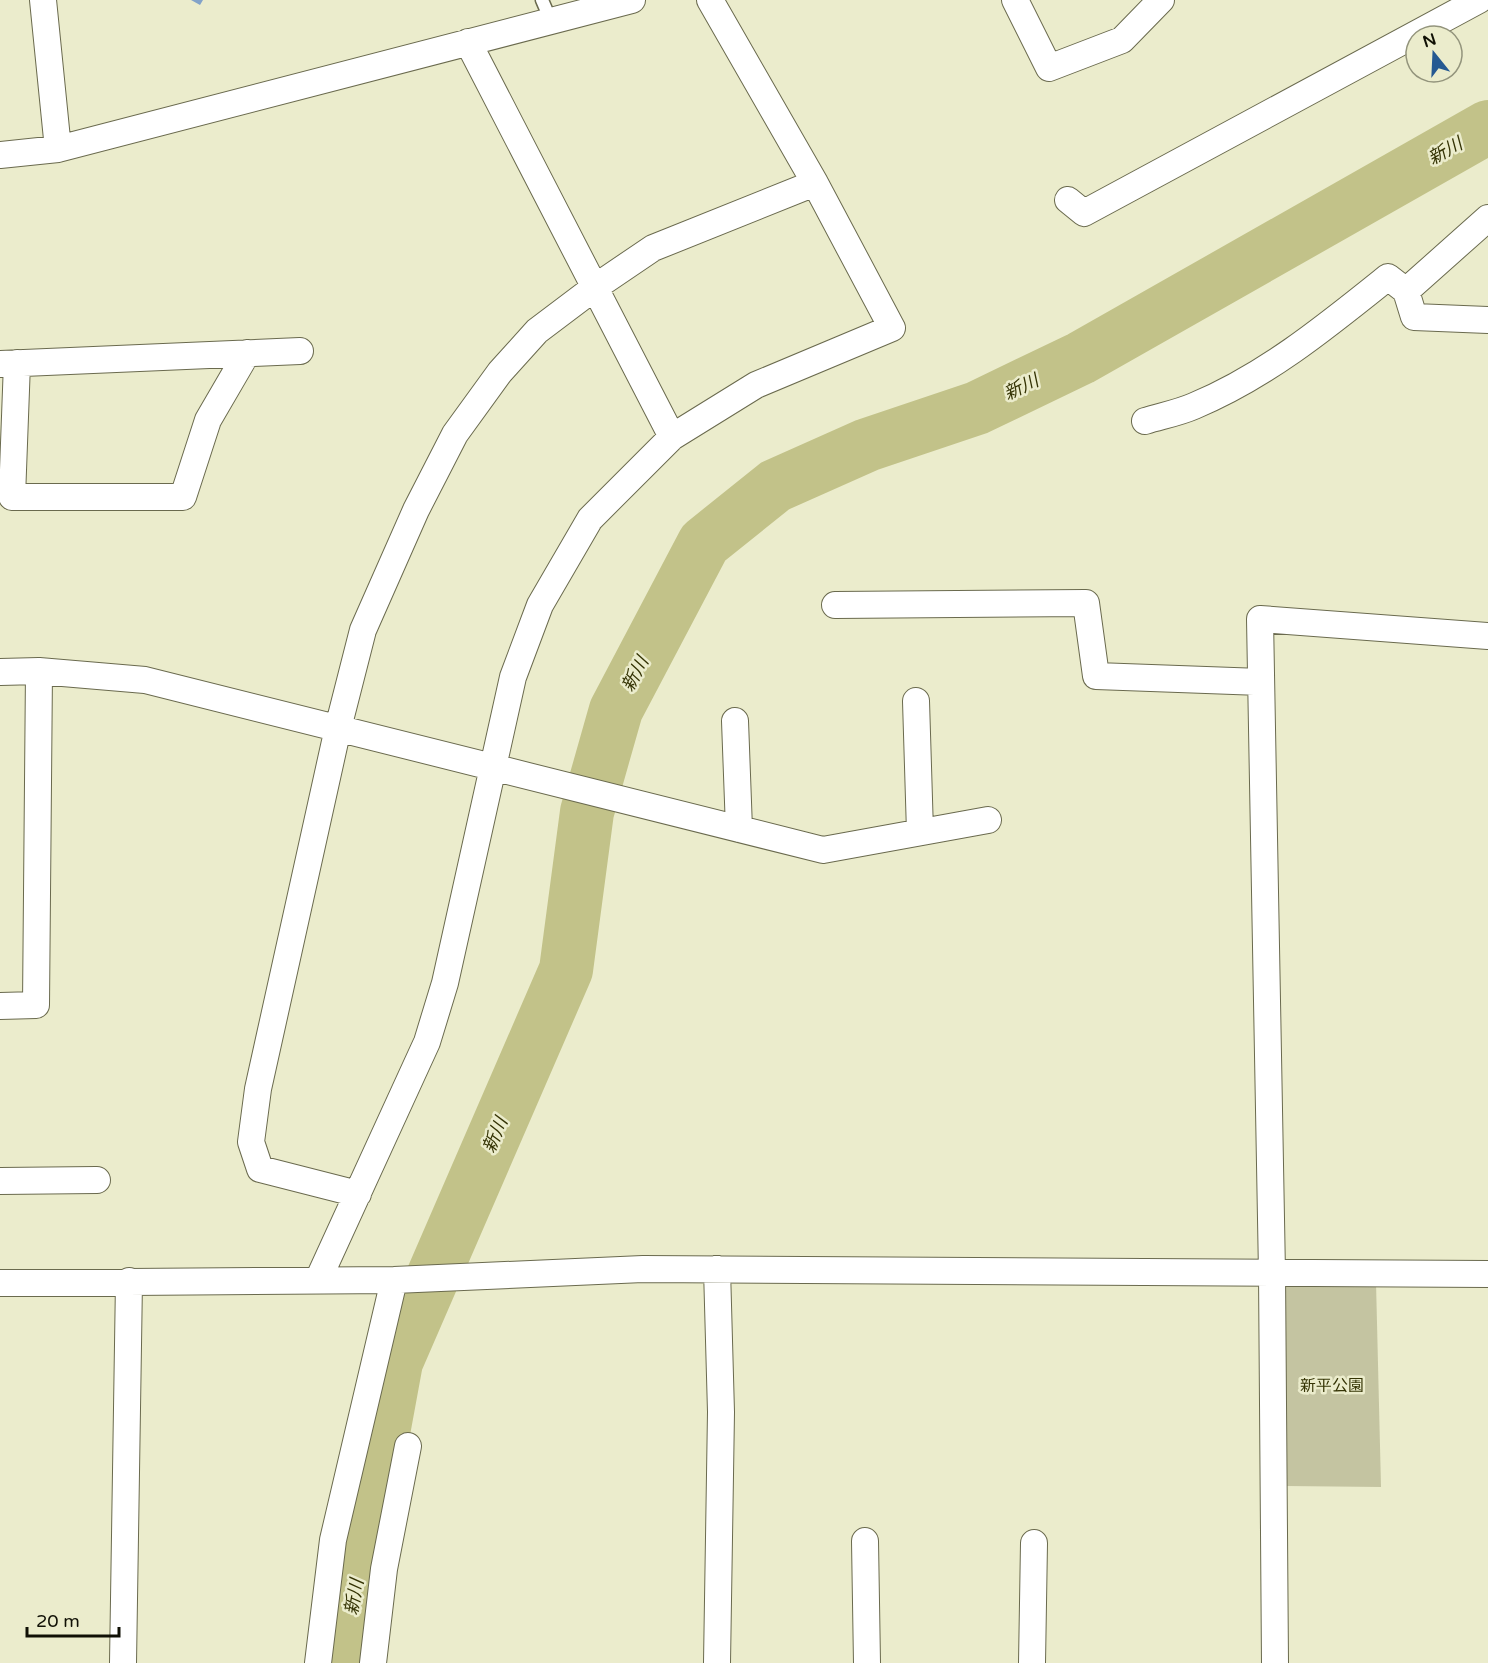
<svg xmlns="http://www.w3.org/2000/svg" width="1488" height="1663" font-family="'Varela Round','Noto Sans JP',sans-serif">
<rect width="100%" height="100%" fill="#ebeccc"/>
<path fill="#c4c4a1" d="M1289,1280L1376,1282L1381,1487L1286,1486L1284,1286Z"/>
<g fill="none" stroke-linecap="round" stroke-linejoin="round">
<path stroke="#c2c289" stroke-width="54" d="M345,1663L349,1618L396,1362L566,970L587,812L616,710L704,543L775,486L867,445L977,408L1081,358L1488,127"/>
<g stroke="#6a6a4e" stroke-width="15">
<path id="service" d="M542,0L551,21"/>
</g>
<g stroke="#6a6a4e" stroke-width="28">
<path id="minor" d="M43,0L58,149
M1015,0L1049,68L1122,40L1161,0
M468,42L672,437
M0,155L58,149L632,0
M1068,200L1084,213L1479,0
M1406,291L1414,317L1488,320
M17,363L12,497H183L208,420L247,353
M0,364L300,351
M1145,421C1161,416 1178,413 1194,406C1266,376 1327,326 1388,277L1406,291L1488,218
M835,605L1086,603L1096,676L1261,682
M0,672L39,671L145,680L823,850L988,820
M916,701L920,832
M735,721L739,829
M0,1006L36,1005L39,671
M0,1181L97,1180
M358,1194L260,1169L251,1142L258,1089L338,728L363,630L416,510L455,434L500,372L537,331L594,288L653,248L815,183
M318,1280L427,1042L445,983L513,677L540,605L590,519L672,437L756,385L892,328L815,183L710,0
M0,1283L394,1280L643,1269L1488,1274
M865,1541L867,1663
M123,1663L129,1281
M318,1663L333,1540L394,1280
M373,1663L384,1569L408,1446
M717,1663L721,1412L717,1269
M1032,1663L1034,1543
M1275,1663L1272,1273L1260,619L1488,636"/>
</g>
<use href="#service" stroke="#fff" stroke-width="12"/>
<use href="#minor" stroke="#fff" stroke-width="26"/>
</g>
<path fill="#83a3c9" d="M191,0H203L200,5Z"/>
<g text-anchor="middle" dominant-baseline="central" stroke-width="5" stroke-linejoin="round" paint-order="stroke">
<g font-size="16" fill="#353405" stroke="#ebeccc">
<text x="1332" y="1386">新平公園</text>
</g>
<g font-size="18" font-style="italic" fill="#343304" stroke="#ebeccc">
<text transform="translate(1445 151) rotate(-29)">新川</text>
<text transform="translate(1021 387) rotate(-26)">新川</text>
<text transform="translate(635 674) rotate(-62)">新川</text>
<text transform="translate(495 1135) rotate(-67)">新川</text>
<text transform="translate(354 1597) rotate(-80)">新川</text>
</g>
</g>
<g transform="translate(1434 54) rotate(342)"><circle r="28" fill="#ebeccc" stroke="#93947c" stroke-width="1.5"/>
<path d="M0-4.5L10 22L0 15L-10 22Z" fill="#255992"/>
<text y="-9" font-size="16" font-weight="bold" text-anchor="middle" fill="#101005">N</text>
</g>
<path d="M27 1627v9h92v-9" fill="none" stroke="#101005" stroke-width="3"/>
<text x="36" y="1627" font-size="18" fill="#101005" stroke="#ebeccc" stroke-width="4.5" paint-order="stroke">20 m</text>
</svg>
